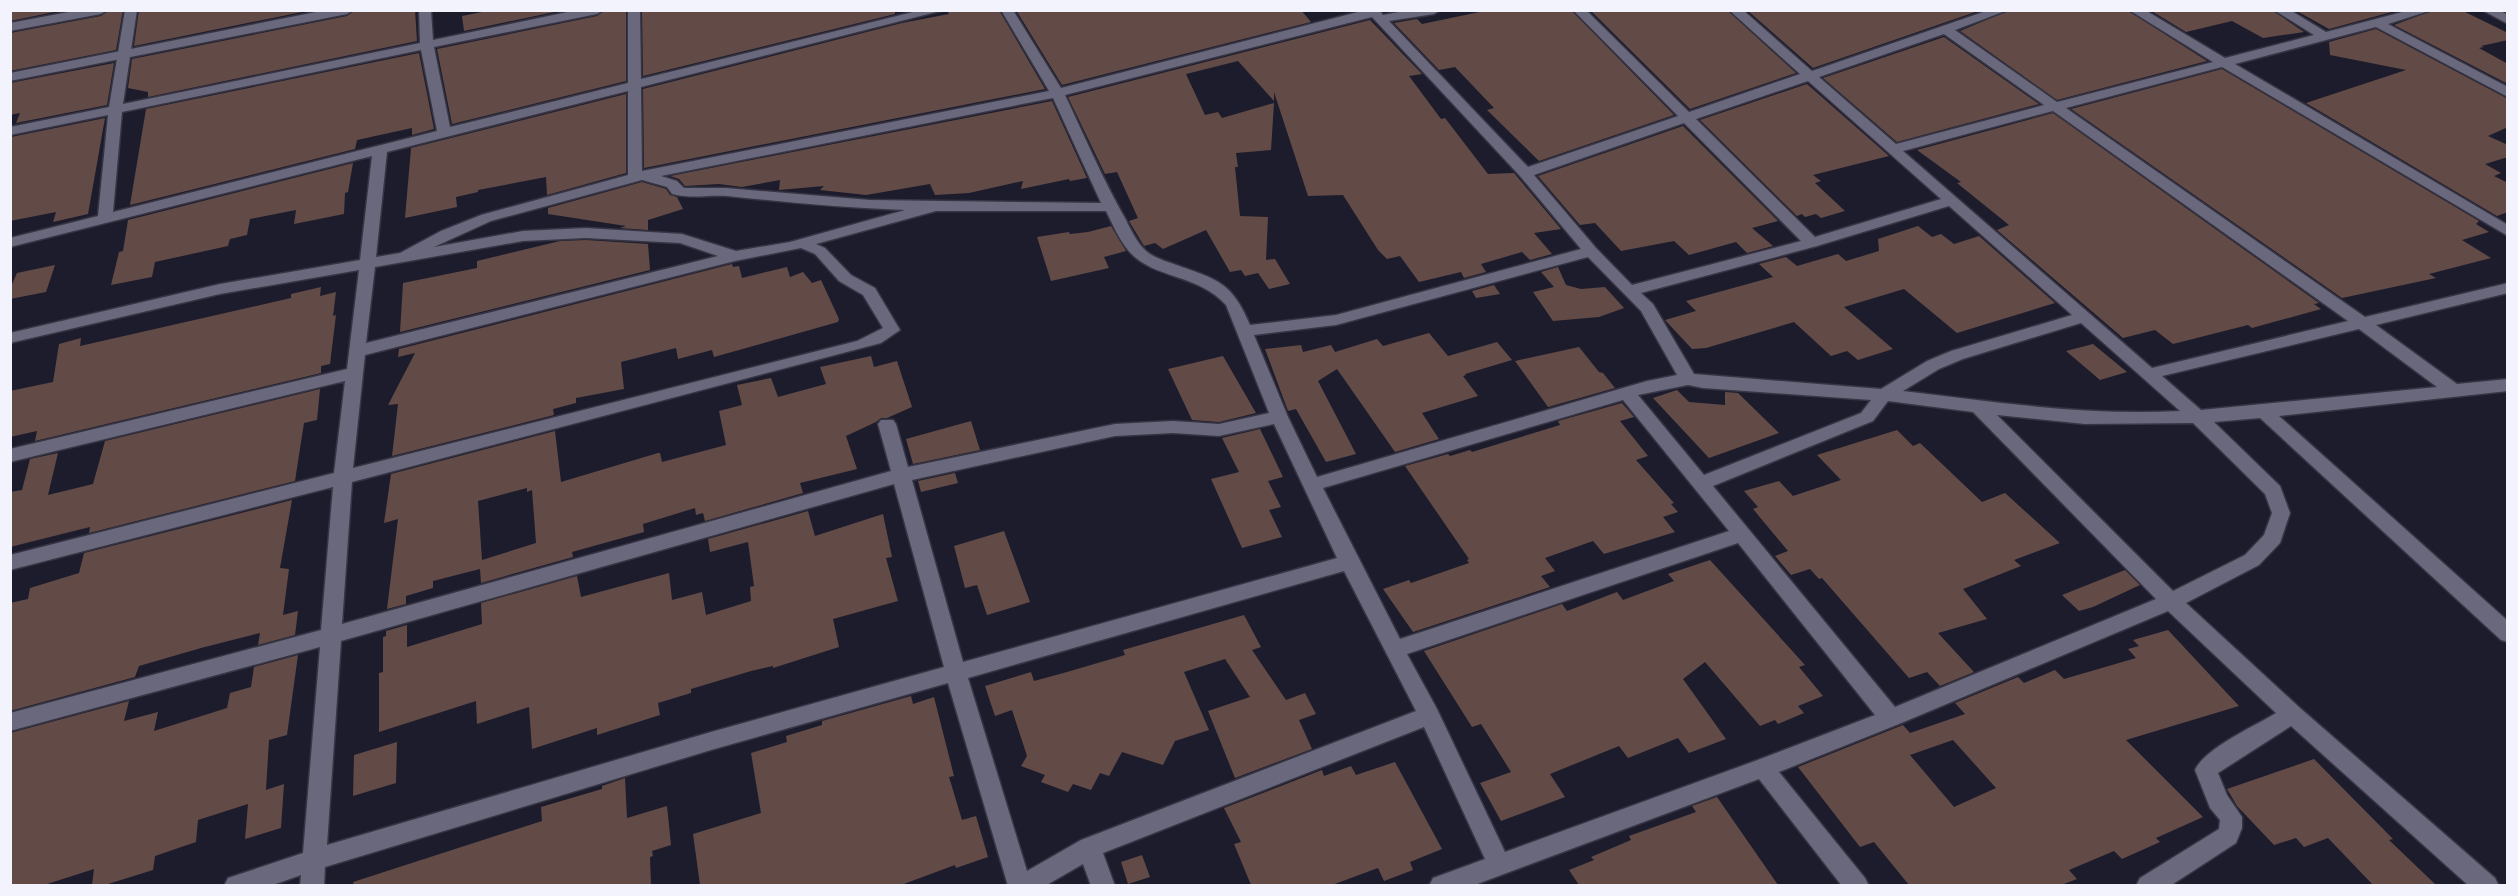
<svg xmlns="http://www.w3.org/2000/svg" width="2518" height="896" font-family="'Sofia Sans Condensed',sans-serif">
<rect width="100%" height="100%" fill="#1d1c2d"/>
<path fill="#624b46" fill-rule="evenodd" d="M10,10H64L10,21Z
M109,10H123L116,50L10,71V33L101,16Z
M139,10H312L134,46Z
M355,10H415L417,41L148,97V92L128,88L132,59L347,16Z
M492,10H564L464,31L462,16Z
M605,10H626V81L452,124L437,49L597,16Z
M642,10H895V14L643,76Z
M947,10H999L1045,89L644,168L643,89L902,23L949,14Z
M1016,10H1301L1311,22L1062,85Z
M1489,10H1571L1674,115L1539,161L1487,110L1494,108L1455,67L1439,70L1394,23L1417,19L1422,24Z
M1590,10H1727L1796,73L1690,109Z
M1747,10H1981L1813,68Z
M2010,10H2127L2207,61L2057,100L1960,31Z
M2150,10H2272L2304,32L2263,38L2232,21L2186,32Z
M2295,10H2399L2329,29Z
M2434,10H2461L2508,33V40L2481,46L2484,47L2479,48L2508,64V84L2394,25Z
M1370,20L1422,74L1409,76L1441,119L1445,118L1488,174L1514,173L1561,229L1534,233L1552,254L1530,260L1522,252L1481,264L1486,272L1464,278L1461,272L1419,282L1400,256L1387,259L1378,250L1343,195L1308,196L1274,92V101L1238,61L1186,74L1205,115L1218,112L1222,118L1274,103L1271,150L1236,153L1238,167H1235L1240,216L1268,217L1266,260L1275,259L1290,284L1269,289L1258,273L1245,276L1241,270L1230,272L1206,230L1163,249L1155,243L1144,246L1129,221L1138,218L1117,172L1105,174L1068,97Z
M2376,29L2508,99V127L2488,136L2508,145V157L2485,164L2501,173L2494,176L2508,183V212L2497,216L2306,103L2406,70L2330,55L2329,42Z
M1944,37L2039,104L1897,142L1823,78Z
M419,53L434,129L412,135V128L357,140L355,149L130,205L146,109Z
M114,63L107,105L16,123L20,113L10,115V83Z
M2222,69L2479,221L2476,224L2489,232L2462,240L2491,258L2429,274L2436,278L2342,298L2071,109Z
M1807,84L1889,156L1813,175L1821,181L1815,183L1845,211L1821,218L1816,214L1805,217L1802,214L1797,216L1700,120Z
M626,94V173L547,195L546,177L478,190V192L456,197L457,207L405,218L411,148Z
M1052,101L1087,178L1070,181L1069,179L1021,189L1023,181L969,193L935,195L930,184L866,195L820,190L824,186L779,190L780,180L742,187L719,184L685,186L679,179L670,176Z
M2053,113L2319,303L2314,304L2321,309L2252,328L2248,325L2173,344L2155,330L2123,338L1997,230L2009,225L1957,183L1961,182L1917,150Z
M105,118L88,214L53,222L56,212L10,221L11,137Z
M1683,126L1778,221L1752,228L1773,246L1747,253L1736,242L1689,255L1674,241L1621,251L1595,223L1580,225L1538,176Z
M353,163L348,192L345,193L344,214L294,224L296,210L250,219L247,235L230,239L228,246L155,262L152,277L111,285L119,252L123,251L128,220Z
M642,182L666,189L670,195L677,197L683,209L648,220V230L620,228L626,226L548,214V208Z
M1111,226L1126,251L1104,257L1109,268L1051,281L1037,237L1069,232L1070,234L1088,232Z
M1918,226L1932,237L1941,234L1954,244L1979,236L2055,303L1957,333L1904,289L1844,307L1893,349L1858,360L1847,351L1831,356L1794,322L1706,348L1692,349L1665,320L1696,311L1686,301L1773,277L1759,264L1786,257L1797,266L1838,254L1846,261L1879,251L1878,239Z
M586,240L648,244L650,270L400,332L403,283L477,268V261L560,241Z
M732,264L733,267L739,266L742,278L787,267L790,277L803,272L812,283L821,280L839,319L838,322L714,357L712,350L678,359L676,348L621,362L624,389L576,398V403L553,409L554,415L392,456L398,404L388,405L415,353L398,357L399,349Z
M55,265L46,292L10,299V289L17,273Z
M1558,267L1566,285L1581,289L1605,287L1624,308L1599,317L1553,321L1533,292L1554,287L1541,272Z
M1494,285L1500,294L1476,298L1472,291Z
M321,287L320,296L336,292L333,316L336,315L330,364L321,366V373L35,441L37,431L10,437V391L53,382L59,344L81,338L80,346L291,298V294Z
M1429,333L1448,356L1497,342L1512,360L1465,374L1466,375L1463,376L1478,396L1422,413L1439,439L1395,452L1337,369L1318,381L1356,454L1326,462L1296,409L1288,411L1265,349L1301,345L1303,352L1331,345L1335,352L1377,339L1383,346Z
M2093,344L2127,372L2100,380L2066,351Z
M1579,347L1599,372L1603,373L1615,388L1548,407L1515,361Z
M871,356L874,367L897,361L912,407L887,418H881L876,422L846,436L857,469L800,483L803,493L705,521L703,513L696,515L695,508L643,524L644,532L572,552L573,557L481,583L480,569L433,581V588L406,596V604L387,609L398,519L384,523L391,474L555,431L561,482L658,453H660L662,462L726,445L719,411L742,405L737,385L771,378L778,397L826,384L820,367ZM527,488V492L532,490L536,543L482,560L478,501Z
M1223,356L1256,413L1219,422L1192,420L1168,369Z
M320,389L317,420L304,423L295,481L89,533L90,527L10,547V492L22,490L30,459L58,453L48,495L93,484L105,441Z
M1677,390L1689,402L1725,405V392L1738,393L1779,433L1709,458L1653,398Z
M1622,403L1634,417L1620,421L1648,456L1636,460L1674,503L1671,504L1678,512L1663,517L1675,532L1604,554L1593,541L1545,558L1555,571L1541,576L1550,587L1413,632L1383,589L1409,580L1411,583L1469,563L1467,560L1469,559L1405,466L1448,454L1450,456L1470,450L1472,452L1560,425L1558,421Z
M971,421L980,450L913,464L906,439Z
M1260,429L1283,477L1268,481L1281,507L1269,510L1282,537L1242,548L1211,479L1239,472L1222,438Z
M1897,430L1913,446L1920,443L1982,502L2005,493L2060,543L2014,560L2021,566L1963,589L1987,619L1938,633L1974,672L1940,686L1927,672L1909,678L1822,578L1819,579L1810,569L1791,575L1775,556L1788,551L1753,509L1758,507L1744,491L1779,481L1793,496L1841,480L1817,455Z
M955,473L958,483L921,492L918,481Z
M292,500L280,568L289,569L283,615L298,611L295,635L258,645L260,633L201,648L139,666L135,677L10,711V603L28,599L30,588L79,573L84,553Z
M808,511L815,536L883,514L892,557L886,558L898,601L833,619L839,647L773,668V666L751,671L691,689V693L658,703L660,715L597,735V728L532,749L529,707L477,724L476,701L379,732V673L383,672V637L386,636V631L407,625V647L482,624L481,603L577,576L581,597L669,573L672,600L702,592L706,615L751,601L750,587L754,586L748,542L710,552L708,539Z
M1004,531L1030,602L987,615L977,585L965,588L954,546Z
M1710,560L1805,665L1799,667L1823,696L1798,706L1804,713L1778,724L1775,720L1760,726L1705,662L1683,679L1726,739L1689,753L1678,738L1628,758L1619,746L1550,774L1565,797L1501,821L1480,783L1511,772L1481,724L1472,727L1424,651L1562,604L1567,611L1617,592L1623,600L1674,581L1668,574Z
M2125,570L2140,585L2093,607L2079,611L2062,595Z
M1244,615L1261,647L1252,650L1286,700L1305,693L1316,714L1299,720L1312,749L1235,778L1208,711L1250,697L1225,659L1184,672L1209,730L1175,741L1163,765L1122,752L1109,776L1100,773L1091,790L1073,784L1068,792L1041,782L1045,775L1021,766L1027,756L1012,710L995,716L985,686L1031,672L1034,681L1067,672L1125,655L1123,650Z
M2168,630L2239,706L2126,740L2203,817L2156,838L2160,842L2122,859L2114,851L2069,870L2077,879L2061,885H1909L1874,842L1860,847L1798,767L1903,725L1910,733L1965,714L1955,703L2018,677L2024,683L2055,670L2064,679L2136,658L2128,649L2139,646L2133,640ZM1953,740L1996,788L1954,807L1910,755Z
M298,655L287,735L269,740L266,790L284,784L281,828L245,839L248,804L198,820L196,842L155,856L153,870L105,885H92L94,869L44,885H10V733L129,701L124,721L158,712L154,731L227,708L230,693L251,687L254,667Z
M911,696L913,704L934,697L954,776L949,777L962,820L976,816L988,857L956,868L955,865L901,885H700L693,834L761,813L751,753L787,742L786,736L822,725V721Z
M397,742L396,783L353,796L354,755Z
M2314,759L2393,839L2389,840L2436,885H2373L2328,838L2304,847L2296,838L2274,845L2237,806L2227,789Z
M1395,762L1442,849L1410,862L1413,870L1384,881L1378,868L1332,885H1251L1234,844L1241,842L1224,808L1322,770L1324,776L1351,766L1356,775Z
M625,778L627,818L667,806L671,845L652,851L653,856L650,857L651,885H354L353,882L542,821L541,807L602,789V786Z
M1717,797L1778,885H1579L1569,870L1594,860L1591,857L1631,840L1629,836L1696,812L1692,806Z
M1142,855L1150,877L1128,884L1121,862Z"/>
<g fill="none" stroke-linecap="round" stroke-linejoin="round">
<g stroke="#373543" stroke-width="3">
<path id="street" d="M79,10H107L101,14L10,31V23Z
M125,10H137L123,104L420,43L419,10H431L433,40L577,10H603L597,14L434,47L450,127L628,83V10H640L641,79L921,10H944L641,87L642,171L1049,91L1001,10H1013L1061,88L1366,10H1379L1383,15L1409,10H1440L1434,14L1389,21L1528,167L1678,116L1573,10H1586L1689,112L1800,74L1729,10H1743L1812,71L1989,10H2008L1955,30L2057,102L2213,62L2129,10H2145L2225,58L2314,35L2274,10H2290L2326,32L2410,10H2432L2388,24L2508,87V97L2376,27L2235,64L2508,225V236L2222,67L2066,108L2365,317L2508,283V293L2376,325L2457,384L2508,379V391L2279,416L2508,621V642L2501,640L2260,418L2214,422L2280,486L2290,513L2280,543L2259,565L2186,603L2300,708L2495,878L2499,886H2469L2291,726L2218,773L2227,795L2242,817V828L2236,843L2170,886H2136L2140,878L2219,829L2220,820L2210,808L2195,770C2205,748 2255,726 2276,713L2168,611L1899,724L1779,772L1865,878L1869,886H1842L1759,779L1472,886H1429L1433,878L1485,859L1424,727L1103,853L1115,886H1091L1083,864L1045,886H1008L948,683L711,750L325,867L324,886H300L301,875L270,886H224L228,878L303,853L320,647L10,731V713L321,630L333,487L10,570V555L334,473L345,381L10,462V449L347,369L359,270L220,294L10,343V333L220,284L360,260L372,156L10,247V238L98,216L108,115L10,135V127L109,107ZM1372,17L1520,176L1581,249L1336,315L1250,325C1231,279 1214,279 1171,263C1162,260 1153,257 1146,251C1137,243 1131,230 1126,220C1103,180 1085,137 1065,95ZM1944,34L2044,105L1896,144L1819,77ZM421,50L437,131L113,212L122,112ZM1808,81L1941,199L1815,237L1696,119ZM628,91V175L481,215L441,231L400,253L376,257L387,152ZM1053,98L1101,203L870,200L726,188H684L677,181L661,176ZM2053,111L2348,321L2152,368L1903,151ZM1684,123L1801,241L1632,285L1596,248L1534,175ZM642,180L667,187L672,194C691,199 708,195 727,196C786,202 845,208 905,210L790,242L736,251L682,234L586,228L523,231L434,247L491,221ZM1949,206L2072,315L1951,351L1927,361L1881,389L1694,374L1653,304L1641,293L1817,246ZM936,211H1106C1114,227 1122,247 1136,258C1162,279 1200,276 1226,305L1269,413L1219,424L1173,421L1115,424L908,467L896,424L893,420H881L878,424L891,471L342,624L352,482L881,343L900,330L875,288L851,275L825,248L816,244ZM586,238L680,243L718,256L366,343L375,267L523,241ZM801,248L815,254L839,281L863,295L883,328L857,341L353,468L365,355L735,261ZM1588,257L1641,311L1677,375L1647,381L1317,477L1288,417L1254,335L1336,325ZM2081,323L2180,411C2086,416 1996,402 1903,391L1939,369L1963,359ZM2359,329L2437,387L2201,410L2162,376ZM1688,385L1703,388L1871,400L1861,413L1704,475L1638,395ZM1623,400L1729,531L1400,639L1323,488ZM1888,401L1973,412L2156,599L1895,707L1713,486L1873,421ZM1997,415L2085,424L2193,423L2265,494L2272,513L2264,535L2245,555L2173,591ZM1274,424L1337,558L963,662L912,480L1115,436L1173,433L1219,436ZM894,484L944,667L711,732L327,845L341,641ZM1738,543L1875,715L1755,761L1505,852L1437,709L1407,654ZM1344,571L1416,711L1081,840L1027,871L968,678Z
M2482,10H2499L2508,15V24Z"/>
</g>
<g stroke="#373543" stroke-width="3">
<path id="secondary" d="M326,10H353L347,14L10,81V73Z"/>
</g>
<use href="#street" fill="#69687d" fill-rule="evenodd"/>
<use href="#secondary" fill="#69687d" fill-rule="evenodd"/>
</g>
<rect width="2518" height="896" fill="none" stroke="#f3f3fd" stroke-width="24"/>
</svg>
